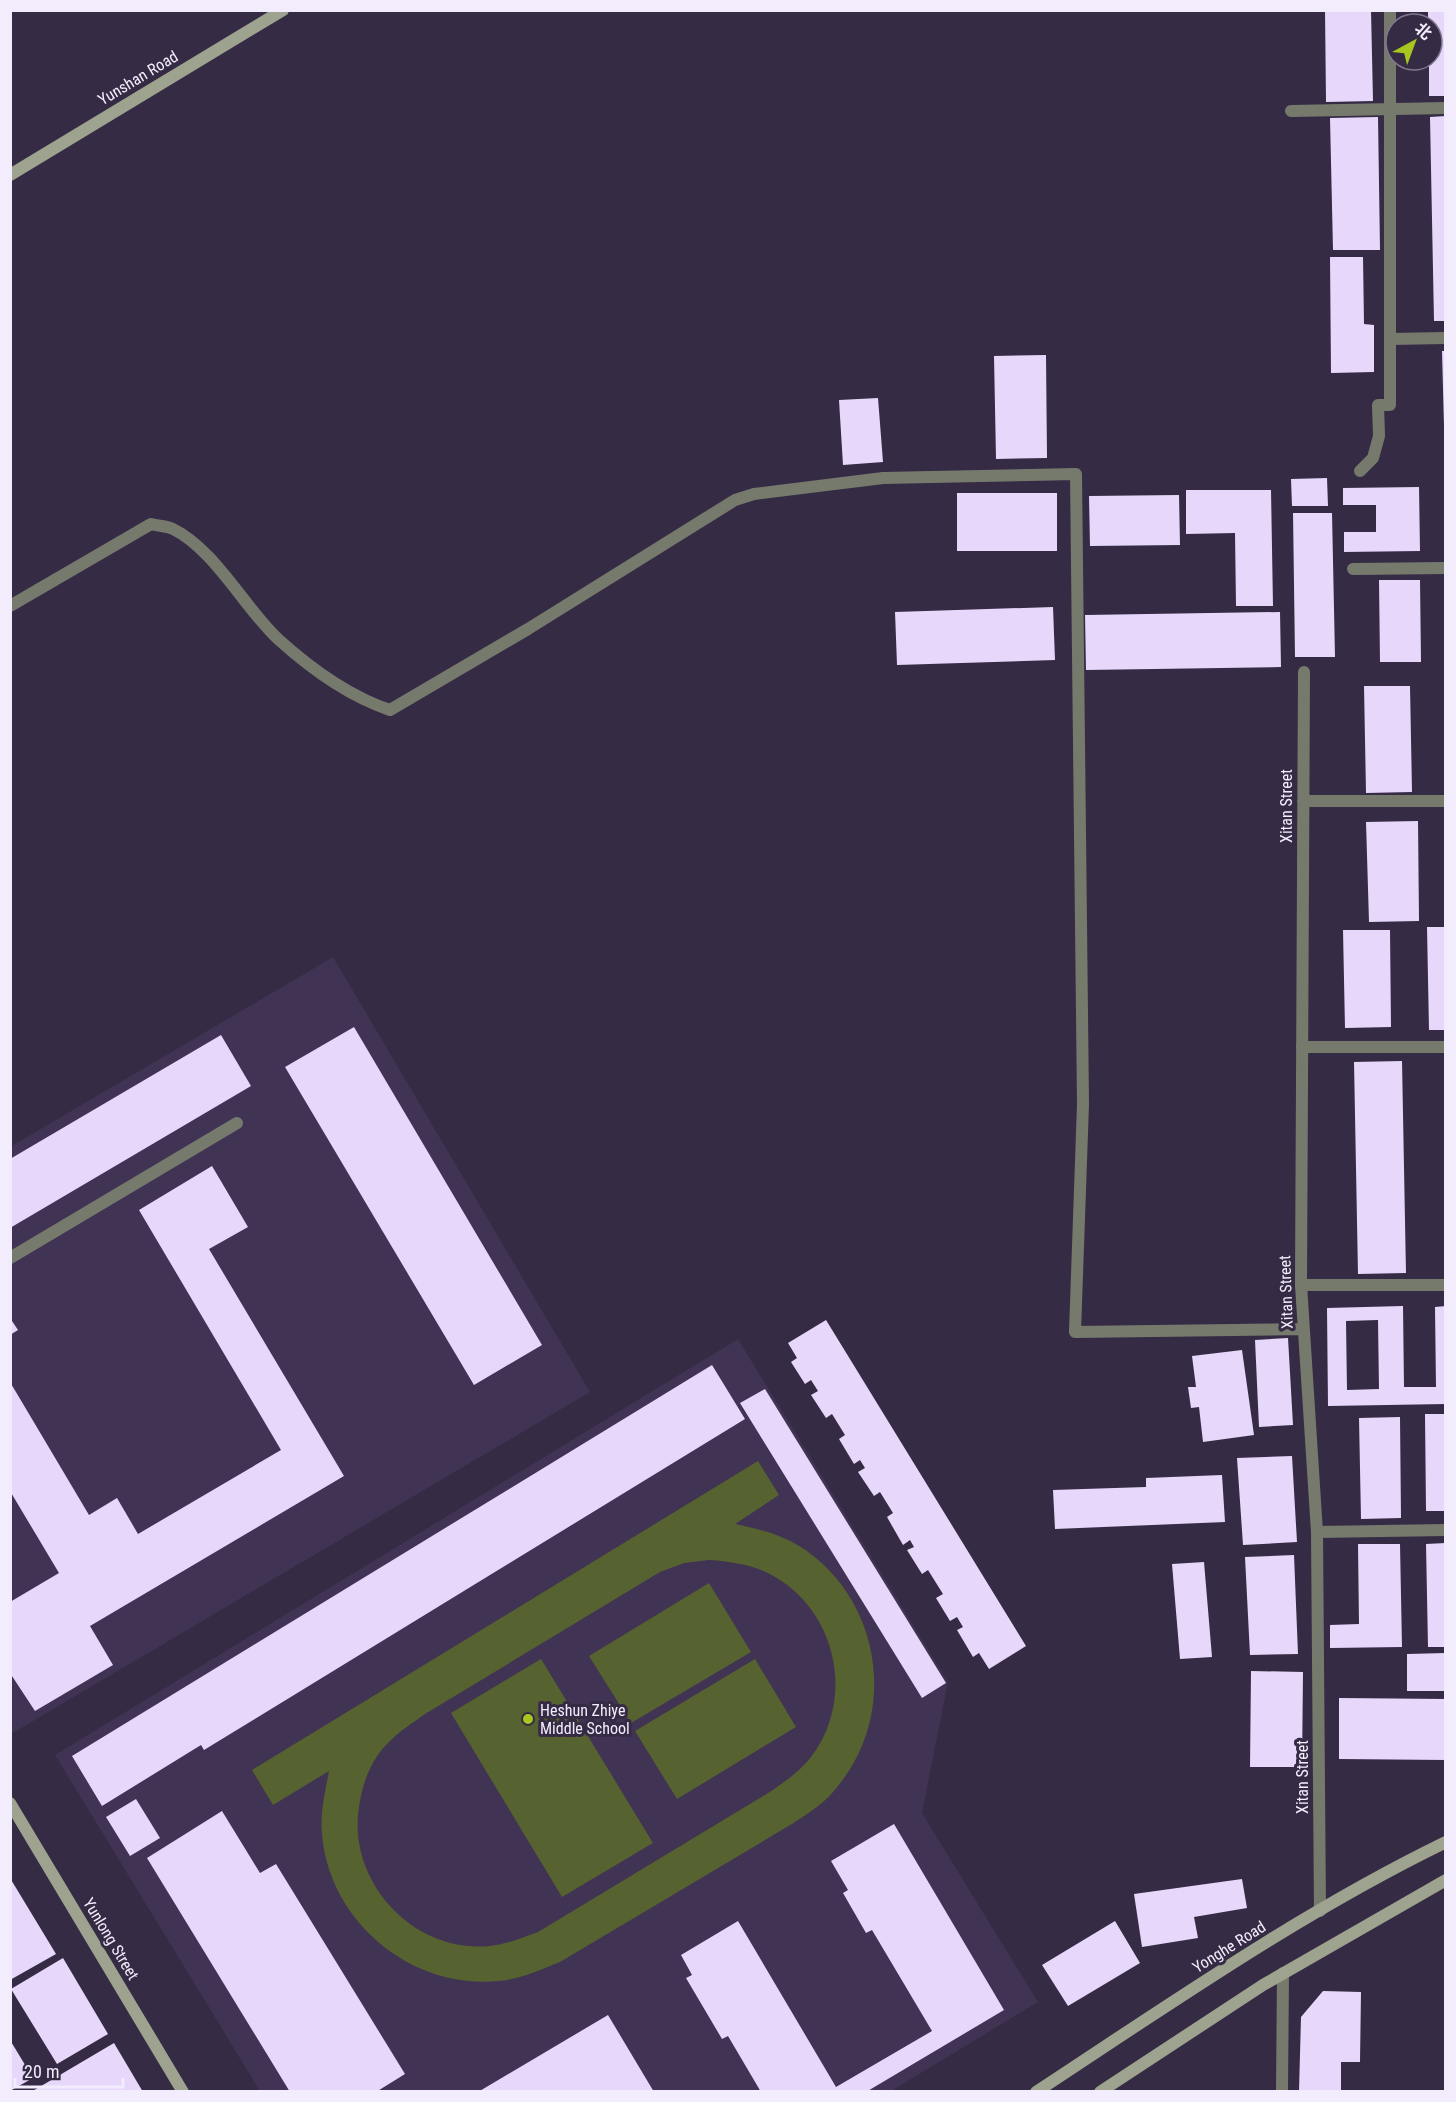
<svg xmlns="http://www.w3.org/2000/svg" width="1456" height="2102" font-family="'Roboto Condensed','Noto Sans SC',sans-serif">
<rect width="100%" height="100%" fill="#362b44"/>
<path fill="#413353" d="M333,957L590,1392L11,1734L10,1147Z
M738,1339L948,1682L922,1813L1038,2002L891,2091H260L55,1755Z"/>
<path fill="#566230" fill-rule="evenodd" d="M758,1461L779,1495L735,1524C761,1529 785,1536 807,1551C882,1605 897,1714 838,1786C826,1802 809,1813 792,1824L560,1962C540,1970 521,1979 499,1981C412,1990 329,1922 322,1834C320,1812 325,1793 329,1771L273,1805L252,1770ZM709,1560C736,1562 761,1566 783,1582C839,1621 853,1702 811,1757C801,1770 787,1780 773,1790L538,1932C522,1938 507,1944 490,1946C414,1954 347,1882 359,1807C362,1785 370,1762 386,1745C397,1733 411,1724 425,1714L660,1572L684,1563Z
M709,1583L751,1652L631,1723L589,1656Z
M541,1659L653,1843L562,1897L451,1713Z
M755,1659L796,1727L677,1799L635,1731Z"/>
<path fill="#e7d8fb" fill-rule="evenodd" d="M1325,10H1371L1373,101L1326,102Z
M1428,10H1446V96H1429V60H1432V24H1428Z
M1446,116V321H1434L1430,117Z
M1378,117L1380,250H1333L1330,118Z
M1330,257H1363L1364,324L1374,325V372L1331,373Z
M1442,351H1446V426H1444Z
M1046,355L1047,458L996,459L994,356Z
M878,398L883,462L843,465L839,400Z
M1327,478L1328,506H1292L1291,479Z
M1419,487L1420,551L1344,552V532H1376V505H1343V488Z
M1186,490H1271L1273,606H1236L1235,533L1186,534Z
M957,493H1057V551H957Z
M1179,495L1180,545L1090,546L1089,496Z
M1293,513H1332L1335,657H1295Z
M1379,580H1420L1421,662H1380Z
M1053,607L1055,660L897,665L895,612Z
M1280,612L1281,667L1086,670L1085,615Z
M1364,686H1410L1412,792L1366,793Z
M1418,821L1419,921L1369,922L1366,822Z
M1427,927H1446V1030H1429Z
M1343,930H1390L1391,1027L1345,1028Z
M354,1027L542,1345L474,1385L285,1067Z
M221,1035L251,1086L10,1228V1159Z
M1402,1061L1406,1273L1358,1274L1354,1062Z
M212,1166L248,1227L209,1249L344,1476L90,1626L113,1665L35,1711L10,1673V1602L59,1573L10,1491V1382L89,1515L117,1498L138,1534L281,1450L139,1210Z
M1403,1306L1404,1387H1436L1435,1307L1446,1306V1404L1328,1406L1327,1308ZM1378,1320L1379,1389L1347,1390L1346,1321Z
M10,1318L18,1330L10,1335Z
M826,1320L1026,1646L989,1669L979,1653L973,1657L957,1630L963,1627L957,1617L950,1621L936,1598L943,1594L928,1570L922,1574L907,1550L914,1547L910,1540L903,1545L887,1517L893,1513L880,1492L874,1496L858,1472L865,1468L860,1460L854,1464L839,1439L845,1435L832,1414L826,1418L811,1395L818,1391L811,1380L805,1384L791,1362L797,1358L788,1343Z
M1288,1338L1293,1425L1259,1427L1255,1340Z
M1242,1350L1254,1435L1203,1442L1199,1407L1191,1408L1188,1387H1196L1192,1356Z
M712,1365L745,1419L204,1750L201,1745L102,1806L72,1756Z
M765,1389L946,1683L922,1698L740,1403Z
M1425,1414H1446V1511H1426Z
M1400,1417L1401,1518L1361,1519L1359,1418Z
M1292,1456L1297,1542L1243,1545L1237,1458Z
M1222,1475L1225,1522L1055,1529L1053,1490L1146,1487V1478Z
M1446,1543V1647H1428L1426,1544Z
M1358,1544H1400L1402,1647L1330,1648V1625L1359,1624Z
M1294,1555L1298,1654L1250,1655L1245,1557Z
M1204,1562L1212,1657L1180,1659L1172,1564Z
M1446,1653V1691H1407V1654Z
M1251,1671L1303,1672L1302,1767H1250Z
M1339,1698L1446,1699V1760L1339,1759Z
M136,1799L160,1838L130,1856L106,1817Z
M222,1811L260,1873L276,1864L405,2074L376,2092H290L147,1858Z
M894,1824L1004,2010L866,2092H761L728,2036L722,2039L686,1978L692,1975L681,1955L738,1921L836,2087L932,2031L872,1930L866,1933L843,1893L848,1890L831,1861Z
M10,1878L56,1954L10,1980Z
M1242,1879L1247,1908L1194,1917L1198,1938L1142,1947L1134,1894Z
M1115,1921L1140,1963L1068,2006L1042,1965Z
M63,1958L108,2034L57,2064L11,1989Z
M1323,1991L1361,1992L1360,2062H1341V2092H1299L1301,2017Z
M608,2015L654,2092H478Z
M10,2040L33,2078L10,2091Z
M114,2043L143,2092H31Z"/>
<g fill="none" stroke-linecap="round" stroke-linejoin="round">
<path stroke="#767a6d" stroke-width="12" d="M1291,111L1446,108
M1360,471L1373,458L1379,436L1378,405H1390V10
M1353,569L1446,568
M1302,1047H1446
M10,1258L237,1123
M1301,1285H1446
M1317,1532L1446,1530
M1282,2092L1283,1973"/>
<path stroke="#767a6d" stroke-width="12" d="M1390,339L1446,338
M10,606L151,524C158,526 167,526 173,529C214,549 244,607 278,639C310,668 348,696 390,710L528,629L735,500L754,494L883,478L1076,474L1083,1104L1075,1332L1304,1329
M1304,672L1301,1285L1317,1532L1320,1911
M1303,801H1446"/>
<path stroke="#9da38e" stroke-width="12" d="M10,175L283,10
M10,1803L183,2092
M1036,2092C1170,2004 1302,1912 1446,1842
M1100,2092L1263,1985L1446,1880"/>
</g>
<circle fill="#a7c71e" stroke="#362b44" stroke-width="2" cx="528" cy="1719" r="6"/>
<g text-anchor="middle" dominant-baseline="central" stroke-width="6" stroke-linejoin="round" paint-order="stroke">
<g font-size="16" fill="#f3ecfc" stroke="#362b44">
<text transform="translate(138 78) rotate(-31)">Yunshan Road</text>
<text transform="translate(1286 806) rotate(-90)">Xitan Street</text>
<text transform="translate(1286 1292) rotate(-92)">Xitan Street</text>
<text transform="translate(1302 1777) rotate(-90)">Xitan Street</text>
<text transform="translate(111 1939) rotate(59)">Yunlong Street</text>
<text transform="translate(1229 1947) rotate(-32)">Yonghe Road</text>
</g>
<g font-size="16" fill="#f3ecfc" stroke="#362b44" text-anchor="start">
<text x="540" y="1710">Heshun Zhiye<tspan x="540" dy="18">Middle School</tspan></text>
</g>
</g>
<rect width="1456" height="2102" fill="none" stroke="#f3ecfc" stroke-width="24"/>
<g transform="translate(1414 42) rotate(41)"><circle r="28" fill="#362b44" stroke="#82788e" stroke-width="1.5"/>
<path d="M0-4.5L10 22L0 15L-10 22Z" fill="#a7c71e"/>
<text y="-9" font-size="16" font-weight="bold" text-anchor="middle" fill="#f3ecfc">北</text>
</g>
<path d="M15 2078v9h108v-9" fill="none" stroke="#f3ecfc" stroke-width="3"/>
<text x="24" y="2078" font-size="18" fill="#f3ecfc" stroke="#362b44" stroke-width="4.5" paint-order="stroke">20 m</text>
</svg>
